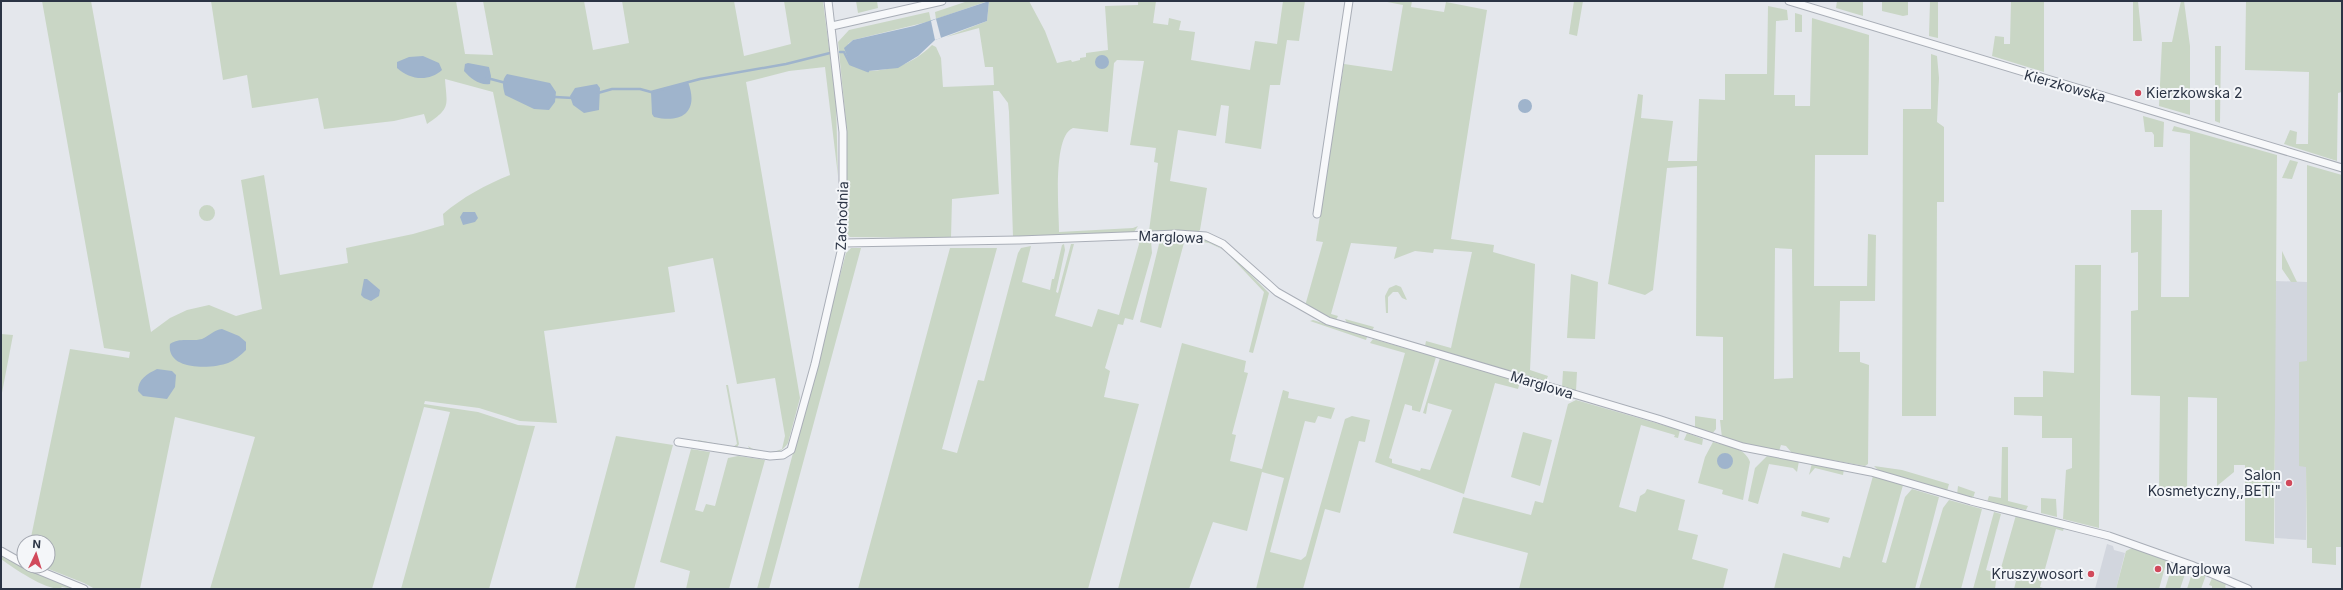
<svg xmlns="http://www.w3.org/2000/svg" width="2343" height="590" viewBox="0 0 2343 590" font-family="Inter,sans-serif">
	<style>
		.built { fill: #d2d6de }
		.green { fill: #c9d6c5; fill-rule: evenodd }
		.water { fill: #9fb4cc }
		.pier { fill: #e4e7ec }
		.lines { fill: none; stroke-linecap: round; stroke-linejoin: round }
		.stream { stroke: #9fb4cc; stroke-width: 2.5 }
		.minor-casing { stroke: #a9aeb7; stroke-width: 9 }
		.minor { stroke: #f7f8fa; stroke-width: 7 }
		.poi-dot { fill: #d1495b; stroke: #f4f6f9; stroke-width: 1.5 }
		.labels { text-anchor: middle; stroke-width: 4; stroke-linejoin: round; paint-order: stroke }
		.street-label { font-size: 14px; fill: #2b3445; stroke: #f4f6f9 }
		.poi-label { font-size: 14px; fill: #2b3445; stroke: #f4f6f9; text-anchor: start }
	</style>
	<rect width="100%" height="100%" fill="#e4e7ec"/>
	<path class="built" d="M2275,281L2307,282V362H2299V466H2306V540L2275,538Z
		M2107,544L2113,546L2114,550L2125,553L2116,589H2095Z"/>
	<path class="green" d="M42,1H91L151,332L170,318L187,310L209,305L236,316L262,309L241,180L264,175L280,275L348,263L346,248L413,234L444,225L443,214C463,197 485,185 510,175L493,92L445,79C447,106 451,108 427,124L424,114L394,121L324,129L318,98L252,108L247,75L223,80L211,1H456L465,54L493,55L483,1H584L593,50L629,43L622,1H734L744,56L791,44L784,1H823L836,103L838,176L825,67L789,71L746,82L800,398L788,443C778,458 765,453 750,450L748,446C757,453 772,454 782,449L785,436L775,378L737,384L713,258L668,267L675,312L544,331L557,423L520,421L479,408L425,401L424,404L478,412L518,425L535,426L489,589H401L450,412L424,407L372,589H210L255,437L175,417L140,589H95L84,583L41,566H48V542H30L70,349L129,358L130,352L104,348Z
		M856,1H877L878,8L858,13Z
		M968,1H988L936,19L935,12Z
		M989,1H1029L1045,31L1057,63L1071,60L1072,62L1080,60V58L1086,57V53L1108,50L1105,6L1138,5V1H1156L1153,23L1168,25L1169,18L1181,21L1179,30L1195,32L1191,60L1250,70L1255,41L1277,44L1283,1H1305L1299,41L1287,40L1280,85H1270L1261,149L1225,143L1229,106L1221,105L1216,136L1178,130L1170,181L1207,188L1200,230L1198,232L1149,231L1158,163L1154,162L1156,148L1130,145L1144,61L1117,60L1114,63L1108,132L1073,128C1052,136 1059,211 1059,232L1133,228L1138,226L1134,232L1013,237L1009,112L1008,103L999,91H993L999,194L952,199L951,238L850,237L847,234V132L838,42L849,30L929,12L931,21L853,40L848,44L868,71C893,70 913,64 932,45L936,47L941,58L943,87L994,85L993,67H985L979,28L946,37L987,21Z
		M1382,1H1412L1411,7L1444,12L1446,2L1487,10L1451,239L1494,245L1493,252L1535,264L1530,370L1548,376L1545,383L1425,346L1426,341L1451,348L1472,252L1434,249L1433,253L1415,251L1394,259L1397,247L1351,243L1331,314L1338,316L1336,320L1305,306L1323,242L1316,241L1344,64L1392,71L1403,5Z
		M1574,1H1583L1577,36L1569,34Z
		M1837,1H1863V16L1836,8Z
		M1882,1H1908V15L1903,16L1882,11Z
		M1930,1H1938V38L1929,36Z
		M2011,1H2044V72L1992,56L1995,36L2004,37V44H2010Z
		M2133,1H2138L2142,41H2133Z
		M2181,1H2184L2190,46V115L2159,106L2162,42H2172Z
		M2246,1H2342V92L2338,93L2337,161L2284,144L2290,130L2297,132L2296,144H2308L2309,72L2245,70Z
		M1768,6L1787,10L1788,20L1776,21L1774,95H1795V106H1810L1812,18L1869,35L1868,155H1815L1814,286H1867L1868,234L1876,235L1875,301H1840L1839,352H1860V362L1869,365L1868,464L1865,466L1792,453L1786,446L1781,445L1779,451L1722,438L1720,420H1723V337L1696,336L1697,166L1667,168L1653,290L1645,295L1608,284L1638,94L1643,95L1641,118L1673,121L1668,161H1697L1699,99L1725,100V74H1767ZM1775,248L1792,249L1793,378L1774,379Z
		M1795,13L1802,15V32H1795Z
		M2215,46H2221L2220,123L2215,121Z
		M1931,54L1937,56L1939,78L1937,122L1944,127V202H1937L1936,416H1902L1903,109H1931Z
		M2143,116L2164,122L2163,147H2154V135L2152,132H2145Z
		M2174,126L2277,155L2274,544L2245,541V465H2234V472L2217,486V398L2188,397L2187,492L2159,491L2160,396L2131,395V311L2138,310V252L2131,253V210H2162L2161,297H2189L2190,134L2172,131Z
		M2290,160L2298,162L2292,179L2282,178Z
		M2307,165L2342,175V547H2336V565L2312,563V548H2307L2306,467L2299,466V362L2307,361Z
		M199 213a8 8 0 1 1 16 0a8 8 0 1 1-16 0Z
		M1137,238L1147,239L1151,241L1152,253L1133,320L1125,318L1123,325L1118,324L1105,368L1110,371L1104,397L1139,404L1088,589H858L950,248H997L942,449L957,453L978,380L984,381L1018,253L1021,248L1031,246L1022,282L1050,290L1052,279H1054L1062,245L1064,244L1065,250L1056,292L1058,293L1071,244H1074L1055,316L1092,327L1098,309L1119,315L1139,244Z
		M1179,238L1206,240L1226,251L1209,243L1185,239L1161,328L1140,322L1160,240Z
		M851,248H861L769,589H757L846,253Z
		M2282,251L2297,282H2291L2282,269Z
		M1232,256L1269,293L1253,353L1249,352L1264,292L1231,257Z
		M2075,265H2101L2099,528L2063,519L2066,470L2072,468V438H2042V416L2014,415V397H2043V371L2074,373Z
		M1571,274L1598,282L1595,339L1567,338Z
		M1396,285L1401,287L1407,300L1402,298L1398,292H1393L1388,297V313H1386L1385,296L1389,288Z
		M1345,319L1374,327L1372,331L1347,323Z
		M1313,320L1367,337L1366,340L1310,321Z
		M1,334L13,335L1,398Z
		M1373,339L1436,357L1420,412L1412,410V406L1405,404L1389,458L1392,459V463L1420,471L1421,468L1430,470L1452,410L1428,403L1426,414L1423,413L1440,358L1520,382L1518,389L1495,383L1464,494L1375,462L1405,353L1370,343Z
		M1182,343L1246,361L1244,372L1248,373L1232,434L1236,435L1230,461L1262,469L1283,390L1289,392L1288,398L1335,408L1331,419L1318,416L1315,423L1305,421L1270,552L1301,560L1306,556L1345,419L1352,416L1370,420L1365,442L1359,441L1340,513L1325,509L1303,589H1256L1284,478L1262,472L1247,531L1213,522L1189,589H1118Z
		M1563,371L1577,372L1576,391L1562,387Z
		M726,385H728L739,444L736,449L698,443V440L733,447L737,444Z
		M1576,400L1680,430L1678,438L1674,437L1675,435L1641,425L1619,507L1636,512L1640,496L1645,493L1647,489L1685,500L1678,530L1698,535L1692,559L1728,569L1723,589H1519L1528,553L1453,533L1463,497L1531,515L1535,501L1543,503L1568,404Z
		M1695,416L1716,419V429L1712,434L1695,428Z
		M1523,432L1552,440L1540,486L1511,477Z
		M1687,433L1703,439L1702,445L1684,440Z
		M616,436L673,445L634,589H575Z
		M1713,442C1726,446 1745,447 1750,462L1743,500L1722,494L1723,490L1698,483L1705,457Z
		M2002,447H2008V501L2028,506L2026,510L1987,502L1989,496L2001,498Z
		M691,449L710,452L695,510L703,512L706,504L715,506L728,458L738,456L765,460L729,589H686L690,571L660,562Z
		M1767,456L1799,461L1797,472L1793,468L1769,464L1758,504L1748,501L1755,468Z
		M1812,463L1844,469L1843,475L1815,468L1809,475Z
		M1874,466L1902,470L1949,484L1947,491L1878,470Z
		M1873,476L1903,485L1882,562L1886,563L1905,497L1912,489L1939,497L1915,589H1774L1783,553L1840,568L1843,556L1850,558Z
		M1958,486L1975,492L1973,498L1957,495Z
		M2041,498L2056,499L2057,517L2041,513Z
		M1949,500L1982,509L1961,589H1919L1943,508Z
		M1802,511L1830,518L1828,523L1801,516Z
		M1994,512L2001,514L1986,570L1997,573L1995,589H1973Z
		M2016,515L2064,528L2063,531L2056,529L2040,587L2046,589H2014L2016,581L1999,575Z
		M2132,548L2167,560L2159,589H2116L2126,551Z
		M1,556L73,589L62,587L60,589C44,589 15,569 1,559Z
		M2173,563L2187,568L2180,589H2165Z
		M2193,570L2206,575L2201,589H2187Z
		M2212,578L2226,584L2225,587L2227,589H2212V586L2209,585Z"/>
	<path class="water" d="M989,1L987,21L935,40L918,56L898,68L868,71L850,64L844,48L853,40L914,26Z
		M1095 62a7 7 0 1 1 14 0a7 7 0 1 1-14 0Z
		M423,56L439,63L442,70C429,82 410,80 397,68V62L409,57Z
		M468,63L489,67L491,76L490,84C480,86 470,78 464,71L465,64Z
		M507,74L550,83L556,92L555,102L549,110L534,109L505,95C503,87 501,81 507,74Z
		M688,82C699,111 683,124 654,117L652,114L651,92Z
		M597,84L600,88L599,110L584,113L573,105L570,96L575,88Z
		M1518 106a7 7 0 1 1 14 0a7 7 0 1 1-14 0Z
		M463,212H475L478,218L475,222L463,225L460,217Z
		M364,279H367L380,290L379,296L371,301L364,298L361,295Z
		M222,329L239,336L246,342V350C241,355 235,360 228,363C212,369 166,371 170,344C180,337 190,342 202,339C209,336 214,330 222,329Z
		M157,369L172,371L176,375L175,387L167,399L143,396L138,391C138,379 147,374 157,369Z
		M1717 461a8 8 0 1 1 16 0a8 8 0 1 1-16 0Z"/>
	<path class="pier" d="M936,19L941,38L935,40L931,21Z"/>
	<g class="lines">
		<path class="stream" d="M840,52H844L850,64L868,71
			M487,78L506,83
			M598,93L612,89H640L651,92L700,79L786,64L830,53
			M555,97L573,98"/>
		<g class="minor-casing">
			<path id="minor" d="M1789,1L2342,168
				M832,26L942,1
				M1317,214L1349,1
				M843,243L1019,240L1178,234L1206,236L1223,244L1277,292L1328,321L1658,419L1743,447L1871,472L1971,501L2109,536L2191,565L2248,589
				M678,442L770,456L783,455L791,450L815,364L843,243V132L828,1
				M1,551L24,564
				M28,566L84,589"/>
		</g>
		<use href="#minor" class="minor"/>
	</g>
	<g class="poi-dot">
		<circle cx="2138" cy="93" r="4"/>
		<circle cx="2289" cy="483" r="4"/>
		<circle cx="2158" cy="569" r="4"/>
		<circle cx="2091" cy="574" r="4"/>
	</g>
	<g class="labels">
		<g class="street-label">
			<text transform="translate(2065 86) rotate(16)" y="5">Kierzkowska</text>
			<text transform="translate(842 216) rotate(-88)" y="5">Zachodnia</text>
			<text transform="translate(1171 237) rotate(2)" y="5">Marglowa</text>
			<text transform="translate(1542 385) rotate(17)" y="5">Marglowa</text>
		</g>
		<g class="poi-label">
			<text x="2146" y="98">Kierzkowska 2</text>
			<text x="2281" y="480" text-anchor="end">Salon<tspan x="2281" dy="16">Kosmetyczny,,BETI"</tspan></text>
			<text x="2166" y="574">Marglowa</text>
			<text x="2083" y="579" text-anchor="end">Kruszywosort</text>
		</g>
	</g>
	<rect width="2343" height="590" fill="none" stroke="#2b3445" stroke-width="4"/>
	<g transform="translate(36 554) rotate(4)"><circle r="19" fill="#f4f6f9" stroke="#a4a8b1"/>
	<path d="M0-3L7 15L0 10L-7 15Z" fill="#d1495b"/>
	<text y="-6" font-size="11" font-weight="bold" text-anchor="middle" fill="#2b3445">N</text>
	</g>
</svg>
